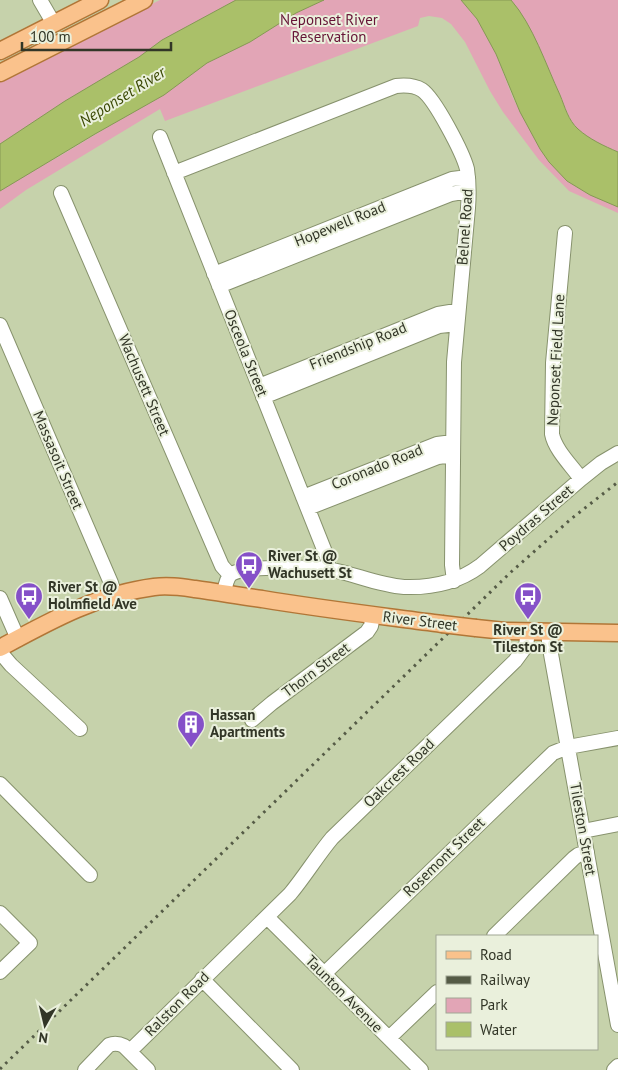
<svg xmlns="http://www.w3.org/2000/svg" width="618" height="1070" viewBox="0 0 618 1070" font-family="'PT Sans',sans-serif">
	<style>
		.green { fill: #e2a5b6 }
		.water { fill: #aac069; stroke: #869755 }
		.lines { fill: none; stroke-linecap: round; stroke-linejoin: round }
		.minor-casing { stroke: #87926d; stroke-width: 16 }
		.major-casing { stroke: #b17637; stroke-width: 19 }
		.minor { stroke: #fff; stroke-width: 14 }
		.major { stroke: #fac28c; stroke-width: 16 }
		.rail { stroke: #555b46; stroke-width: 3; stroke-dasharray: 2.5 5; stroke-linecap: butt }
		.major-bridge-casing { stroke: #b17637; stroke-width: 19; stroke-linecap: butt }
		.major-bridge { stroke: #fac28c; stroke-width: 16 }
		.labels { text-anchor: middle; stroke-width: 4; stroke-linejoin: round; paint-order: stroke }
		.park-label { font-size: 15px; fill: #661436; stroke: #eaf0dc }
		.street-label { font-size: 15px; fill: #323627; stroke: #eaf0dc }
		.poi-label { font-size: 15px; font-weight: bold; fill: #323627; stroke: #eaf0dc; text-anchor: start }
		.water-label { font-size: 16px; font-style: italic; fill: #3a4803; stroke: #eaf0dc }
	</style>
	<rect width="100%" height="100%" fill="#c6d2ab"/>
	<path class="green" d="M160,0H236L162,40L139,57L65,101L0,144V80Z
		M324,0H461L477,19L496,54L513,98L540,149L549,162L567,181L590,195L618,207V213L569,191L539,160L503,112L490,91L465,42L451,24L442,18L429,16L420,18L418,26L165,121L160,109L26,190L0,209V191L7,186L63,154L116,122L164,95L207,63L250,42L296,13Z
		M511,0H618V152C605,146 584,137 575,126C568,117 565,106 560,96C545,63 534,28 511,0Z"/>
	<path class="water" d="M236,0H324L296,13L250,42L207,63L164,95L95,134L0,191V144L65,101L139,57L162,40Z
		M461,0H511C533,25 546,65 560,95C565,107 568,120 578,129C589,139 604,146 618,152V207L590,195L567,181L549,162L540,149L520,112L496,54L477,19Z"/>
	<g class="lines">
		<g class="minor-casing">
			<path id="minor" d="M40,0L54,24
				M160,137L327,557L328,561L327,569
				M174,173L396,86C405,85 414,85 422,90C435,99 463,153 467,169C469,182 469,195 468,208L454,362L452,565L454,581
				M61,193L222,566L230,575
				M565,233L553,363L552,434C555,450 572,466 581,479
				M214,274L452,179L468,177
				M219,286L451,194L468,191
				M0,325L111,583L115,596
				M259,386L438,314L450,312H458
				M263,397L439,326L457,324
				M303,497L437,444L453,442
				M308,508L438,457L453,455
				M224,593C225,588 226,580 230,575C239,565 318,567 333,570C357,575 379,585 404,587C432,588 457,583 480,566L581,479L601,463L618,453
				M0,598L18,639
				M549,632V643L618,1025
				M0,652L11,665L80,729
				M252,720L272,703L367,632L371,626L373,615
				M0,784L90,875
				M583,831L618,824
				M0,913L30,943L0,972
				M267,917L421,1070
				M494,936L574,858L578,855L587,852
				M324,974L553,753L568,747L618,738
				M202,979L292,1070
				M389,1038L437,992
				M130,1051L290,894C305,876 317,856 332,838L515,661L526,646L528,631
				M85,1070L109,1045C114,1043 118,1043 124,1046L148,1070
				M614,1070L618,1066"/>
		</g>
		<g class="major-casing">
			<path id="major" d="M0,51L100,0
				M0,73L144,0
				M476,628L505,631L618,633
				M0,648C48,622 98,594 154,587C168,585 181,587 195,589C217,592 240,596 262,599C322,609 382,616 442,624"/>
		</g>
		<use href="#minor" class="minor"/>
		<use href="#major" class="major"/>
		<path class="rail" d="M0,1069L511,572L571,519L618,482"/>
		<g class="major-bridge-casing">
			<path id="major-bridge" d="M442,624L476,628"/>
		</g>
		<use href="#major-bridge" class="major-bridge"/>
	</g>
	<defs>
		<g id="bus-pin" transform="scale(1.4375)"><path d="M0 17L-7.5 6A9.5 9.5 0 1 1 7.5 6Z" fill="#8550c8" stroke="#eaf0dc"/><path d="M-5-6H5V4H4V6H2V4H-2V6H-4V4H-5ZM-3.5-4V0h7V-4ZM-3.5 1.2v1.5H-2V1.2ZM2 1.2v1.5H3.5V1.2Z" fill="#fff"/></g>
		<g id="building-pin" transform="scale(1.4375)"><path d="M0 17L-7.5 6A9.5 9.5 0 1 1 7.5 6Z" fill="#8550c8" stroke="#eaf0dc"/><path d="M-4-6H4V6H1V3H-1V6H-4ZM-2.5-4.3h1.7v1.8h-1.7ZM.8-4.3h1.7v1.8H.8ZM-2.5-1h1.7V.8h-1.7ZM.8-1h1.7V.8H.8Z" fill="#fff"/></g>
	</defs>
	<g fill-rule="evenodd">
		<use href="#bus-pin" x="249" y="565"/>
		<use href="#bus-pin" x="29" y="596"/>
		<use href="#bus-pin" x="528" y="596"/>
		<use href="#building-pin" x="191" y="724"/>
	</g>
	<g class="labels">
		<g class="park-label">
			<text x="329" y="25">Neponset River<tspan x="329" dy="17">Reservation</tspan></text>
		</g>
		<g class="street-label">
			<text transform="translate(340 224) rotate(-22)" y="5">Hopewell Road</text>
			<text transform="translate(465 227) rotate(-86)" y="5">Belnel Road</text>
			<text transform="translate(358 346) rotate(-22)" y="5">Friendship Road</text>
			<text transform="translate(246 353) rotate(68)" y="5">Osceola Street</text>
			<text transform="translate(556 360) rotate(-87)" y="5">Neponset Field Lane</text>
			<text transform="translate(144 385) rotate(67)" y="5">Wachusett Street</text>
			<text transform="translate(58 460) rotate(67)" y="5">Massasoit Street</text>
			<text transform="translate(377 467) rotate(-22)" y="5">Coronado Road</text>
			<text transform="translate(536 518) rotate(-41)" y="5">Poydras Street</text>
			<text transform="translate(420 621) rotate(7)" y="5">River Street</text>
			<text transform="translate(316 670) rotate(-37)" y="5">Thorn Street</text>
			<text transform="translate(399 773) rotate(-44)" y="5">Oakcrest Road</text>
			<text transform="translate(583 829) rotate(80)" y="5">Tileston Street</text>
			<text transform="translate(444 857) rotate(-44)" y="5">Rosemont Street</text>
			<text transform="translate(344 994) rotate(45)" y="5">Taunton Avenue</text>
			<text transform="translate(177 1004) rotate(-45)" y="5">Ralston Road</text>
		</g>
		<g class="poi-label">
			<text x="268" y="561">River St @<tspan x="268" dy="17">Wachusett St</tspan></text>
			<text x="48" y="592">River St @<tspan x="48" dy="17">Holmfield Ave</tspan></text>
			<text x="528" y="635" text-anchor="middle">River St @<tspan x="528" dy="17">Tileston St</tspan></text>
			<text x="210" y="720">Hassan<tspan x="210" dy="17">Apartments</tspan></text>
		</g>
		<g class="water-label">
			<text transform="translate(122 96) rotate(-32)" y="6">Neponset River</text>
		</g>
	</g>
	<rect x="436" y="935" width="162" height="115" fill="#eaf0dc" stroke="#a0a694"/>
	<rect x="446" y="951" width="25" height="8" fill="#fac28c" stroke="#a0a694"/>
	<text x="480" y="960" font-size="15" fill="#323627">Road</text>
	<rect x="446" y="976" width="25" height="8" fill="#555b46" stroke="#a0a694"/>
	<text x="480" y="985" font-size="15" fill="#323627">Railway</text>
	<rect x="446" y="998" width="25" height="15" fill="#e2a5b6" stroke="#a0a694"/>
	<text x="480" y="1010" font-size="15" fill="#323627">Park</text>
	<rect x="446" y="1022" width="25" height="15" fill="#aac069" stroke="#a0a694"/>
	<text x="480" y="1035" font-size="15" fill="#323627">Water</text>
	<g transform="translate(45 1025) rotate(188)" stroke="#eaf0dc" stroke-width="4" paint-order="stroke">
	<path d="M0-4L9 19L0 12L-9 19Z" fill="#323627"/>
	<text y="-8" font-size="14" font-weight="bold" text-anchor="middle" fill="#323627">N</text>
	</g>
	<path d="M22 42v8h149v-8" fill="none" stroke="#323627" stroke-width="2.5"/>
	<text x="30" y="42" font-size="15" fill="#323627" stroke="#eaf0dc" stroke-width="4" paint-order="stroke">100 m</text>
</svg>
